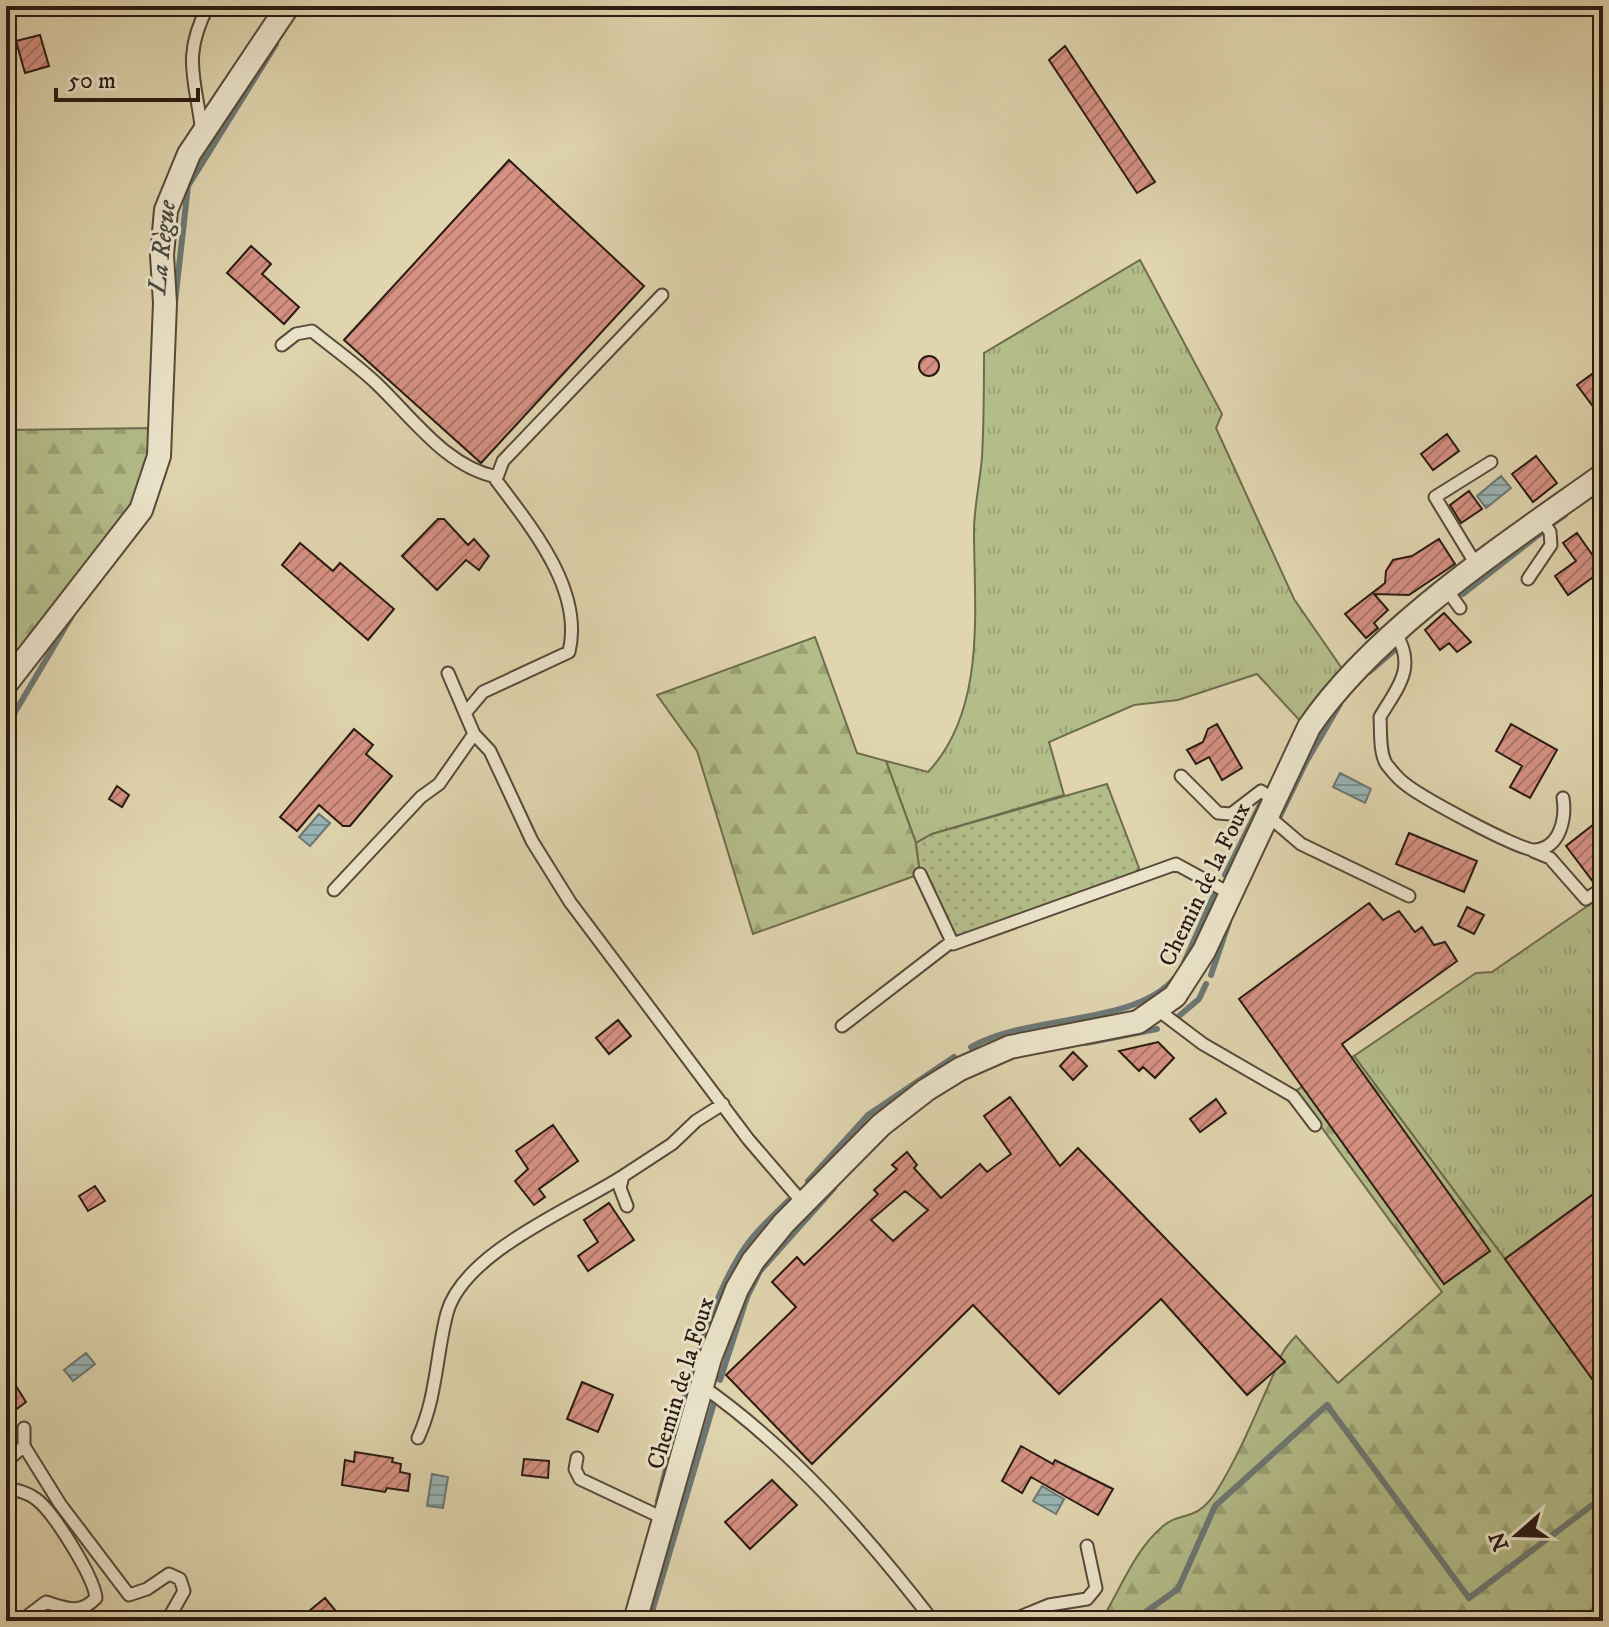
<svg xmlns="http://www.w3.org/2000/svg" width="1609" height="1627" viewBox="0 0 1609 1627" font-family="'IM FELL DW Pica',serif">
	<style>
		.grass { fill: url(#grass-tufts); stroke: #6e6c4e; stroke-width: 2 }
		.forest { fill: url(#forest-firs); stroke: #6e6c4e; stroke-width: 2 }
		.garden { fill: url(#garden-dots); stroke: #6e6c4e; stroke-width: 2 }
		.water { fill: url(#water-rules); stroke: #6c7874; stroke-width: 2 }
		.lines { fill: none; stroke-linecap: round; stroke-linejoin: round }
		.stream { stroke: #6c7874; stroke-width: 6 }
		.building { fill: url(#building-hatch); stroke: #291a12; stroke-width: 2; fill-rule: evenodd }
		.lane-casing { stroke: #574939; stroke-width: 15 }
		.street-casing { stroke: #574939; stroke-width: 26 }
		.lane { stroke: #ebe4cb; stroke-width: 11 }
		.street { stroke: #ebe4cb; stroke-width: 22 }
		.labels { text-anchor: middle; stroke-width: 6; stroke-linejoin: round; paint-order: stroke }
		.street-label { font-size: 24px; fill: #291a12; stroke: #ebe4cb }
		.water-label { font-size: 26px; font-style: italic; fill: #4a4943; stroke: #ebe4cb }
	</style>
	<defs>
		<pattern id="grass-tufts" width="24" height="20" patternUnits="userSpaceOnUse" patternTransform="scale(2)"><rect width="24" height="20" fill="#b3bd8a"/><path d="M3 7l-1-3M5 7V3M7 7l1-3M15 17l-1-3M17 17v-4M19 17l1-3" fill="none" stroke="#9aa276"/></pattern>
		<pattern id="forest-firs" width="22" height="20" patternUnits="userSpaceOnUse" patternTransform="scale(2)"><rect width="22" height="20" fill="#b3bd8a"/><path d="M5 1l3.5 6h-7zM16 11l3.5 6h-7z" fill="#9aa276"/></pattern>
		<pattern id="garden-dots" width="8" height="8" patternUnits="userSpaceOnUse" patternTransform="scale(2)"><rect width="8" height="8" fill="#b3bd8a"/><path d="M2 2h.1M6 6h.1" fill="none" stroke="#9aa276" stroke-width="1.8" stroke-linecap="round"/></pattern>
		<pattern id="water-rules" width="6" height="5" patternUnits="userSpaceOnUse" patternTransform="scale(2)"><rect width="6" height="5" fill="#98b6b6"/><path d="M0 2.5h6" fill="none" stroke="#7c9393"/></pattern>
		<pattern id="building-hatch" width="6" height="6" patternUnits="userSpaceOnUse" patternTransform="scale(2)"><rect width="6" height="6" fill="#d69183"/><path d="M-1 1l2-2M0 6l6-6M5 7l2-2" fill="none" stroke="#ae766a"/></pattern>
	</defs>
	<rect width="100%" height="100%" fill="#e0d5af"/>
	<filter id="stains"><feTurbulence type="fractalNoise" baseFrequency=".0025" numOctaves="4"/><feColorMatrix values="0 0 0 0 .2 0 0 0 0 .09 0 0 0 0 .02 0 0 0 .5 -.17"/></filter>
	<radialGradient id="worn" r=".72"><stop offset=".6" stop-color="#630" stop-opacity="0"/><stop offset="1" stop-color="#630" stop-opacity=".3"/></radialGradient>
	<path class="grass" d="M1140,260L1222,414L1216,428L1294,599L1343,670L1302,723L1257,674L1178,700L1134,705L1049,742L1064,795L932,834L916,843L886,761L928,772C987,709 974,609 974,531C974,507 980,482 982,457C984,422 984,388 984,353Z
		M1602,896L1603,1187L1505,1259L1354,1056L1476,973L1492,972Z"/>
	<path class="forest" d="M153,428L145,482L137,499L6,674V430Z
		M815,637L857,753L886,761L916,843L920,874L753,934L697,751L657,695Z
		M1354,1056L1505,1259L1603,1187V1621H1044L1074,1611L1105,1614C1122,1585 1136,1549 1162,1527C1181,1510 1195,1524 1216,1492C1237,1459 1254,1418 1270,1382C1281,1359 1277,1356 1296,1336L1338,1383L1442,1292L1295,1091Z"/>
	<path class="garden" d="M1107,784L1139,868L1124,885L953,944L920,874L916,843L932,834Z"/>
	<path class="water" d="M1501,476L1511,488L1486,508L1477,496Z
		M1340,773L1371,789L1365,803L1333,787Z
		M319,814L330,823L310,846L299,837Z
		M86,1353L95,1364L73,1381L64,1370Z
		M432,1474L448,1477L443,1508L427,1506Z
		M1042,1486L1064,1499L1056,1514L1033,1501Z"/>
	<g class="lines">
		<path class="stream" d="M175,302L188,186L276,44
			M1552,524L1565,515
			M1463,594L1541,533
			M1369,672L1397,648
			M6,737L15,712L73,614
			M1278,820L1306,762L1340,704
			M1225,875L1263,799
			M1184,963L1215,893
			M1211,975L1229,922
			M1179,1016L1199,999L1206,984
			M1086,1043L1157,1029
			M971,1047C1029,1014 1133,1026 1174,979
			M808,1181L868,1115L954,1057
			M720,1380L747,1297L760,1271L834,1188
			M658,1501C677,1427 703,1307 746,1246C757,1230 774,1215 788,1201
			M651,1615L714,1403
			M1133,1621L1178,1589L1215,1506L1327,1405L1469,1598L1603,1497"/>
	</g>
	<path class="building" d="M40,35L49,66L25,73L16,41Z
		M1065,46L1155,182L1137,193L1049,60Z
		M509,160L644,286L481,463L344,340Z
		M251,246L271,264L262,274L299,307L284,324L227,273Z
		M919 366a10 10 0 1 1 20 0a10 10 0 1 1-20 0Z
		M1603,366V420L1577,385Z
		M1447,434L1459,451L1433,470L1421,454Z
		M1536,456L1557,483L1533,502L1512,474Z
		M1469,491L1482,509L1461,523L1450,505Z
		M438,519H444L468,545L474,539L489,556L479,570L466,560L437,590L402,556Z
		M1577,533L1603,570L1568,595L1555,576L1576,561L1563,543Z
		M1439,539L1455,564L1409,595L1374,594L1388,610L1374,623L1378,628L1366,638L1345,614L1385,583L1386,571L1393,560L1412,556Z
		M300,543L333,571L340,563L394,609L368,640L282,565Z
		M1444,613L1471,642L1457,652L1449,643L1440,650L1425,630Z
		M1217,724L1242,768L1222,780L1209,757L1196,764L1187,750L1203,742L1208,729Z
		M1511,724L1557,750L1530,798L1510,787L1522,766L1496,751Z
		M354,729L373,745L366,754L392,776L350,826H343L319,805L297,831L280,817Z
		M117,786L129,795L122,807L109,799Z
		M1603,817V880L1594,883L1566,846Z
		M1409,833L1477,861L1464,892L1396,864Z
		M1369,903L1383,920L1399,911L1415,932L1422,927L1434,945L1445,942L1457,961L1342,1044L1490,1251L1444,1284L1239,999Z
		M1467,907L1484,915L1474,934L1458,926Z
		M618,1020L631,1036L609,1054L596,1038Z
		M1158,1042L1174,1058L1155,1078L1143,1067L1139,1071L1119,1051Z
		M1073,1052L1087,1066L1073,1080L1060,1066Z
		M1010,1097L1060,1166L1078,1148L1285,1362L1247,1395L1161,1299L1059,1394L973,1305L812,1464L726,1375L796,1307L772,1282L797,1257L804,1265L878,1194L874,1190L897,1169L892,1165L907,1152L917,1165L914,1168L941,1198L980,1164L987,1172L1011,1154L984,1116ZM905,1191L928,1210L893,1241L871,1220Z
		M1216,1099L1226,1113L1200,1132L1190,1119Z
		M553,1125L578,1161L539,1189L545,1197L534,1205L515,1181L528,1169L516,1151Z
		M95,1186L105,1201L88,1211L79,1196Z
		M1603,1187V1394L1505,1259Z
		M609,1203L634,1240L588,1271L578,1256L598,1242L584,1220Z
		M6,1370L26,1402L6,1417Z
		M582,1382L613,1395L598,1432L567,1419Z
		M1021,1446L1053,1464L1055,1460L1113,1489L1098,1515L1031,1477L1022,1493L1002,1481Z
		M355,1452L393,1458L392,1462L401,1464L400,1472L410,1474L408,1491L387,1488L385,1492L342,1485L345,1460L354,1462Z
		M524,1459L549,1461L548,1478L522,1475Z
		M772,1480L797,1505L750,1549L725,1522Z
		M325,1598L344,1621H297Z"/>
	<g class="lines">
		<g class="lane-casing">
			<path id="lane" d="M202,133C196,79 181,58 208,6
				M282,345L296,334L312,331C333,348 356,364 376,383C412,417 446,467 497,477
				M1477,566L1435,497L1491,462
				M1528,579L1551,545L1550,532L1541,519
				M1447,590L1460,608
				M1396,634C1417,668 1397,688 1380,717C1381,731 1379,754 1387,765C1392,771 1398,779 1404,783C1419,796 1520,851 1535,850C1561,848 1566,817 1563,798
				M448,673L474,734L490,751L532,841L570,902L748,1139L803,1203
				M467,711L483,692L569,652C584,590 531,527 496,480L503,461L662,295
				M1181,776L1218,813L1231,814L1261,791L1274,800
				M1267,815L1301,844L1409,896
				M1533,851L1550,858L1586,899L1603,888
				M920,874L953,944L1176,864L1229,893
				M334,890L421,797L439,784L474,734
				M1158,1010L1203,1044L1293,1096L1315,1125
				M842,1026L951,942
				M627,1206L620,1188L623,1176L672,1144L696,1121L723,1104
				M702,1386C791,1448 867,1536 933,1621
				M418,1438C437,1397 436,1355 447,1313C464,1252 572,1209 623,1176
				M24,1446L60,1504L129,1595L147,1589L169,1574L180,1579L184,1591L167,1621
				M577,1458L575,1469L580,1479L665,1519
				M6,1462L24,1446V1428
				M6,1488C16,1490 27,1492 36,1499C53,1511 94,1577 96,1598C80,1615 66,1608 46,1602L21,1621
				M1010,1621L1049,1605L1087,1599L1096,1588L1087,1546"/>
		</g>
		<g class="street-casing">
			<path id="street" d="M6,684L141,510L159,456L165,303L162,255L166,210L189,154L288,6
				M635,1621L710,1358L737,1289L753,1261L784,1223L881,1125L926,1090L960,1069L1010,1047L1138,1022L1175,996L1204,951L1309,727C1376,629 1506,544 1603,475
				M1597,1621L1603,1620"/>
		</g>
		<use href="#lane" class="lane"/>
		<use href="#street" class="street"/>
	</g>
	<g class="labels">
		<g class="street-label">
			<text transform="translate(1204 884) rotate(-64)" y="8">Chemin de la Foux</text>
			<text transform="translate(680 1383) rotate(-73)" y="8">Chemin de la Foux</text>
		</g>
		<g class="water-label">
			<text transform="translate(161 247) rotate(-84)" y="9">La Règue</text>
		</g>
	</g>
	<rect width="1609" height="1627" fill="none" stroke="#e0d5af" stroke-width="32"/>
	<rect x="8" y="8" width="1593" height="1611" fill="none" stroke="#291a12" stroke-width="4"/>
	<rect x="16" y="16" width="1577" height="1595" fill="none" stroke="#291a12" stroke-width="2"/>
	<g transform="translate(1517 1535) rotate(250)" stroke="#ebe4cb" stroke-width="6" paint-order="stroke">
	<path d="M0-6L14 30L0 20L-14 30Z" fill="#291a12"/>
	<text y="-12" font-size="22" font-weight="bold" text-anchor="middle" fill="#291a12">N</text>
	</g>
	<path d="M56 88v12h142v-12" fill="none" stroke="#291a12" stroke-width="4"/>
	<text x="68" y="88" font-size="24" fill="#291a12" stroke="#ebe4cb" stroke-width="6" paint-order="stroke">50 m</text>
	<rect width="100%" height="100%" filter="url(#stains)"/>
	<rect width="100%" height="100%" fill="url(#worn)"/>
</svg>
